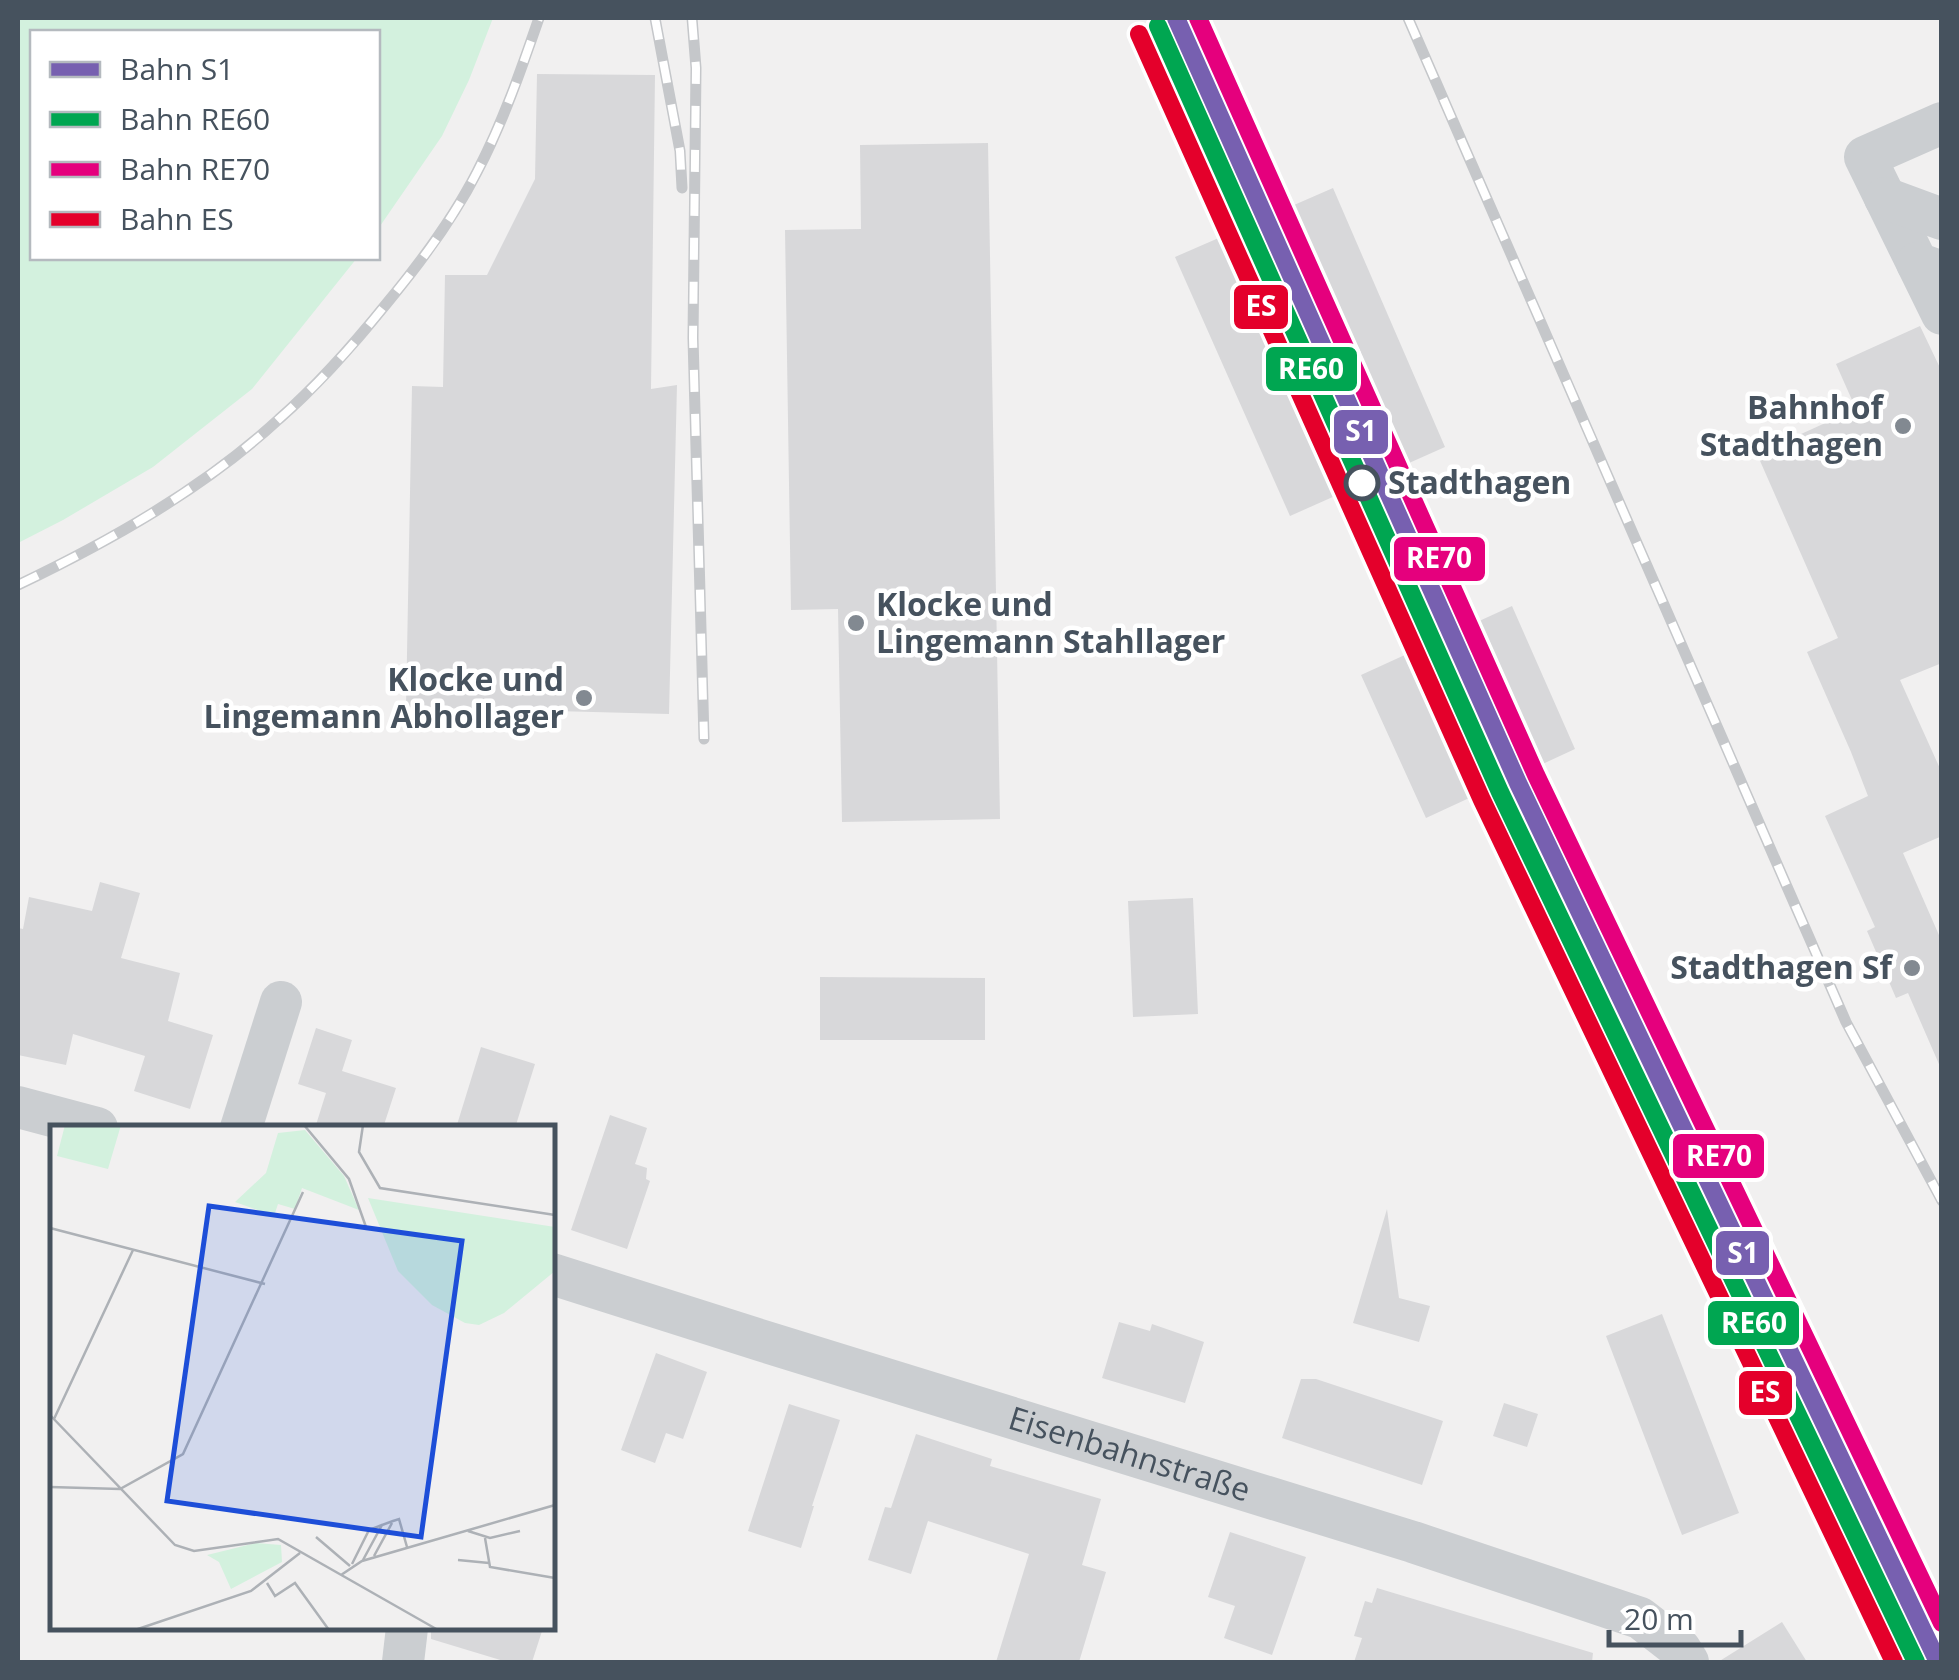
<svg xmlns="http://www.w3.org/2000/svg" width="1959" height="1680" viewBox="0 0 1959 1680" font-family="'Open Sans',sans-serif">
	<style>
		.green { fill: #d3f1de }
		.building { fill: #d8d8da }
		.lines { fill: none; stroke-linecap: round; stroke-linejoin: round }
		.minor { stroke: #cbced1; stroke-width: 42 }
		.rail-casing { stroke: #c5c7ca; stroke-width: 11 }
		.rail { stroke: #fff; stroke-width: 8; stroke-dasharray: 22; stroke-linecap: butt }
		.rail-1-casing { stroke: #fff; stroke-width: 25 }
		.rail-2-casing { stroke: #fff; stroke-width: 25 }
		.rail-3-casing { stroke: #fff; stroke-width: 25 }
		.rail-4-casing { stroke: #fff; stroke-width: 25 }
		.rail-1 { stroke: #7760b0; stroke-width: 18 }
		.rail-2 { stroke: #00a651; stroke-width: 18 }
		.rail-3 { stroke: #e5007d; stroke-width: 18 }
		.rail-4 { stroke: #e4002b; stroke-width: 18 }
		.poi-dot { fill: #828991; stroke: #fff; stroke-width: 4 }
		.stop-dot { fill: #fff; stroke: #46525e; stroke-width: 5 }
		.labels { text-anchor: middle; stroke-width: 9; stroke-linejoin: round; paint-order: stroke }
		.poi-label { font-size: 32px; font-weight: bold; fill: #46525e; stroke: #fff; text-anchor: end }
		.stop-label { font-size: 32px; font-weight: bold; fill: #46525e; stroke: #fff; text-anchor: start }
		.street-label { font-size: 32px; fill: #46525e; stroke: #fff }
		.inset-road { fill: none; stroke: #adb1b6; stroke-width: 2.5 }
		.view { fill: #1d4ed8; fill-opacity: 0.15; stroke: #1d4ed8; stroke-width: 5 }
		.inset-edge { fill: none; stroke: #46525e; stroke-width: 5 }
		.line-badge { stroke: #fff; stroke-width: 4 }
		.badge-label { font-size: 28px; text-anchor: middle; font-weight: bold; fill: #fff }
	</style>
	<rect width="100%" height="100%" fill="#f1f0f0"/>
	<path class="green" d="M18,18H493L469,80L442,136L378,229V32H32V258H357L252,389L153,467L63,520L18,543Z"/>
	<path class="building" d="M537,74L655,75L651,389L677,385L669,714L406,707L412,386L443,387L445,275H487L535,179Z
		M988,143L1000,819L842,822L838,609L791,610L785,230L861,229L860,145Z
		M1333,188L1445,447L1290,516L1175,257Z
		M1920,326L1942,372V663L1900,680L1942,773V836L1903,853L1942,942V1071L1908,993L1896,998L1867,931L1875,927L1825,816L1868,796L1851,752L1807,652L1838,638L1757,454L1856,409L1836,364Z
		M1512,606L1575,749L1426,818L1361,675Z
		M100,882L140,893L121,958L180,973L168,1021L213,1035L190,1109L134,1091L145,1056L73,1034L66,1065L18,1055V928L23,929L29,897L92,911Z
		M1193,898L1198,1014L1133,1017L1128,901Z
		M820,977L985,978V1040H820Z
		M316,1028L352,1040L342,1071L396,1088L383,1128H315L326,1093L298,1084Z
		M481,1047L535,1064L515,1128H456Z
		M610,1115L647,1128L635,1164L647,1168L646,1179L650,1181L627,1249L571,1230Z
		M1387,1209L1399,1298L1430,1306L1419,1342L1353,1323Z
		M1662,1314L1739,1513L1682,1535L1606,1336Z
		M1119,1322L1150,1331L1152,1324L1204,1342L1185,1403L1102,1378Z
		M656,1353L707,1372L683,1439L666,1433L655,1463L621,1450Z
		M1301,1379H1316L1443,1421L1422,1485L1282,1438Z
		M1504,1403L1538,1414L1527,1447L1493,1436Z
		M789,1404L840,1420L812,1506H814L801,1548L748,1531Z
		M916,1434L992,1459L990,1466L1101,1499L1082,1565L1106,1572L1079,1662H996L1029,1554L928,1521L911,1574L868,1560L885,1507L891,1508Z
		M1230,1532L1306,1557L1272,1655L1224,1638L1235,1606L1208,1597Z
		M1377,1588L1593,1653L1592,1662H1354L1362,1638L1354,1636L1365,1601L1372,1603Z
		M1782,1622L1807,1662H1718Z
		M431,1628H543L532,1662H507L431,1639Z"/>
	<g class="lines">
		<g class="minor">
			<path d="M1942,123L1865,157L1917,263L1942,272"/>
			<path d="M1885,198L1942,219"/>
			<path d="M1917,263L1942,314"/>
			<path d="M18,1107L97,1128"/>
			<path d="M241,1128L281,1002"/>
			<path id="s1" d="M552,1274L763,1341L1413,1542L1640,1618L1680,1649L1688,1662"/>
			<path d="M403,1662L407,1628"/>
		</g>
		<g class="rail-casing">
			<path id="rail" d="M655,18L680,151L682,188
				M692,18L696,68L693,338L704,739
				M1408,18L1846,1022L1942,1201
				M18,585C110,541 203,489 279,419C319,384 354,344 387,303C421,262 453,219 477,172C503,122 521,70 539,18"/>
		</g>
		<use href="#rail" class="rail"/>
		<g class="rail-1-casing">
			<path id="rail-1" d="M1176,18L1518,783L1938,1662"/>
		</g>
		<g class="rail-2-casing">
			<path id="rail-2" d="M1158,26L1500,792L1916,1662"/>
		</g>
		<g class="rail-3-casing">
			<path id="rail-3" d="M1198,18L1536,775L1942,1623"/>
		</g>
		<g class="rail-4-casing">
			<path id="rail-4" d="M1139,34L1482,800L1894,1662"/>
		</g>
		<use href="#rail-1" class="rail-1"/>
		<use href="#rail-2" class="rail-2"/>
		<use href="#rail-3" class="rail-3"/>
		<use href="#rail-4" class="rail-4"/>
	</g>
	<g class="poi-dot">
		<circle cx="1903" cy="426" r="10"/>
		<circle cx="856" cy="623" r="10"/>
		<circle cx="584" cy="698" r="10"/>
		<circle cx="1912" cy="968" r="10"/>
	</g>
	<circle class="stop-dot" cx="1362" cy="483" r="16"/>
	<g class="labels">
		<g class="poi-label">
			<text x="1883" y="419">Bahnhof<tspan x="1883" dy="37">Stadthagen</tspan></text>
			<text x="876" y="616" text-anchor="start">Klocke und<tspan x="876" dy="37">Lingemann Stahllager</tspan></text>
			<text x="564" y="691">Klocke und<tspan x="564" dy="37">Lingemann Abhollager</tspan></text>
			<text x="1892" y="979">Stadthagen Sf</text>
		</g>
		<g class="stop-label">
			<text x="1388" y="494">Stadthagen</text>
		</g>
		<g class="street-label">
			<text dy="11" stroke="none"><textPath href="#s1" startOffset="605">Eisenbahnstraße</textPath></text>
		</g>
	</g>
	<g transform="translate(50 1125)">
		<rect width="505" height="505" fill="#f1f0f0"/>
		<path d="M15,0H71L58,44L7,31ZM255,5L294,51L309,85L252,63L245,84L228,79L224,91L185,77L216,48L228,8ZM318,73L505,102V146L454,188L429,200L415,198L382,180L348,146ZM206,418L231,420L232,437L181,464L169,437L157,430Z" fill="#d3f1de"/>
		<path class="inset-road" d="M254,0L299,54L316,102M313,0L309,27L330,63L505,90M0,103L215,159M0,290L125,420L144,426L228,414L388,505M4,294L83,125M0,362L70,364L133,329L253,67M343,396L349,394L357,422M418,406L440,413L470,406M266,412L300,441M435,413L440,442L505,453M324,431L342,398M313,435L332,400L343,396M408,435L439,438M302,439L319,405L332,400M291,450L312,436L505,380M217,458L225,471L245,458L279,505M85,505L201,466L250,428"/>
		<path class="view" d="M159,81L412,116L371,412L117,376Z"/>
		<rect width="505" height="505" class="inset-edge"/>
	</g>
	<g class="line-badge">
		<rect x="1232" y="283" width="58" height="48" rx="10" fill="#e4002b"/>
		<rect x="1264" y="345" width="95" height="48" rx="10" fill="#00a651"/>
		<rect x="1332" y="408" width="58" height="48" rx="10" fill="#7760b0"/>
		<rect x="1392" y="535" width="95" height="48" rx="10" fill="#e5007d"/>
		<rect x="1671" y="1132" width="95" height="48" rx="10" fill="#e5007d"/>
		<rect x="1714" y="1229" width="57" height="48" rx="10" fill="#7760b0"/>
		<rect x="1706" y="1299" width="95" height="48" rx="10" fill="#00a651"/>
		<rect x="1737" y="1369" width="57" height="48" rx="10" fill="#e4002b"/>
	</g>
	<g class="badge-label">
		<text x="1261" y="316">ES</text>
		<text x="1311" y="379">RE60</text>
		<text x="1361" y="441">S1</text>
		<text x="1439" y="568">RE70</text>
		<text x="1719" y="1166">RE70</text>
		<text x="1743" y="1263">S1</text>
		<text x="1754" y="1333">RE60</text>
		<text x="1765" y="1402">ES</text>
	</g>
	<rect width="1959" height="1680" fill="none" stroke="#46525e" stroke-width="40"/>
	<rect x="30" y="30" width="350" height="230" fill="#ffffff" stroke="#b5babf" stroke-width="2.5"/>
	<rect x="50" y="62" width="50" height="15" fill="#7760b0" stroke="#b5babf" stroke-width="2.5"/>
	<text x="120" y="80" font-size="30" fill="#46525e">Bahn S1</text>
	<rect x="50" y="112" width="50" height="15" fill="#00a651" stroke="#b5babf" stroke-width="2.5"/>
	<text x="120" y="130" font-size="30" fill="#46525e">Bahn RE60</text>
	<rect x="50" y="162" width="50" height="15" fill="#e5007d" stroke="#b5babf" stroke-width="2.5"/>
	<text x="120" y="180" font-size="30" fill="#46525e">Bahn RE70</text>
	<rect x="50" y="212" width="50" height="15" fill="#e4002b" stroke="#b5babf" stroke-width="2.5"/>
	<text x="120" y="230" font-size="30" fill="#46525e">Bahn ES</text>
	<path d="M1609 1630v15h132v-15" fill="none" stroke="#46525e" stroke-width="5"/>
	<text x="1624" y="1630" font-size="30" fill="#46525e" stroke="#ffffff" stroke-width="8" paint-order="stroke">20 m</text>
</svg>
